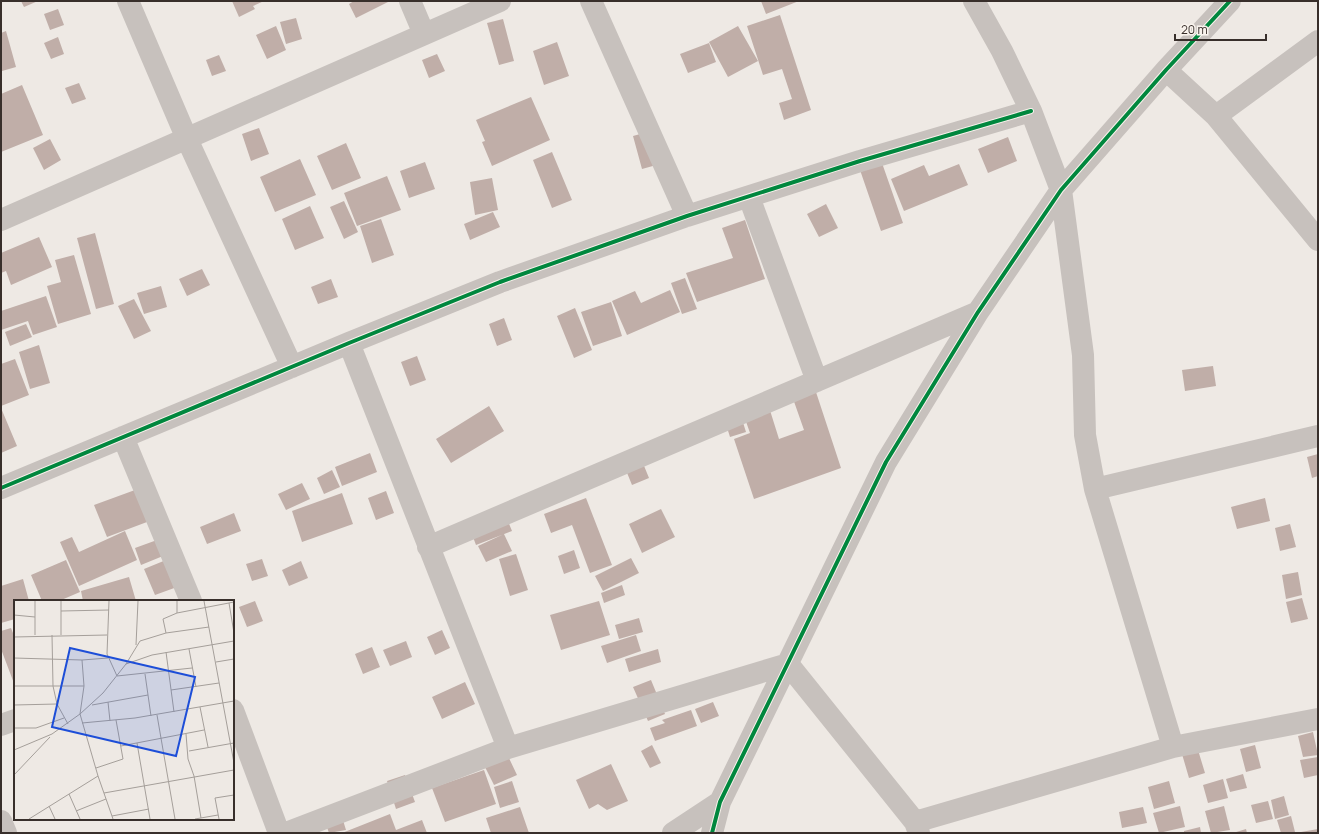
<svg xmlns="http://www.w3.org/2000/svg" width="1319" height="834" viewBox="0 0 1319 834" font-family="Manrope,sans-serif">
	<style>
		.building { fill: #c0aea8 }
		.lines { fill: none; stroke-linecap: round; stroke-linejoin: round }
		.street { stroke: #c7c1bd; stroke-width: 22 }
		.cycleway-casing { stroke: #f9f3ed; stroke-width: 6 }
		.cycleway { stroke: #00873e; stroke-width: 4 }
		.inset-road { fill: none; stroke: #a59f9a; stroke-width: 1 }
		.view { fill: #1d4ed8; fill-opacity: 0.15; stroke: #1d4ed8; stroke-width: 2 }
		.inset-edge { fill: none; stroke: #382f2b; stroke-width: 2 }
	</style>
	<rect width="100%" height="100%" fill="#eee9e4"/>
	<path class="building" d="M21,1H38L24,7Z
		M232,1H264L253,6L255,9L239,17Z
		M354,1H390L356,18L349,4Z
		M761,1H799L766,14Z
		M58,9L64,25L50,30L44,14Z
		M780,15L811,110L784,120L779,103L792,99L782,69L763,75L747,26Z
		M296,18L302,39L286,44L280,22Z
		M503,19L514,61L499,65L487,23Z
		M276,26L286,50L267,59L256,35Z
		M738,26L758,61L728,77L709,42Z
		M6,31L16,67L2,71L1,33Z
		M58,37L64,54L51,59L44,43Z
		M557,42L569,76L544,85L533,51Z
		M709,43L716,62L688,73L680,54Z
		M437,54L445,71L429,78L422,60Z
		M219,55L226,71L212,76L206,60Z
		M79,83L86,99L72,104L65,88Z
		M22,85L43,135L1,152V94Z
		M531,97L550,140L492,166L482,142L485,141L476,120Z
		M259,128L269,154L251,161L242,134Z
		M651,131L660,164L642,169L633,136Z
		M1008,137L1017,161L988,173L978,149Z
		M50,139L61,160L44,170L33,148Z
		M346,143L361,178L332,190L317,156Z
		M552,152L572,200L552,208L533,160Z
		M300,159L316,195L275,212L260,177Z
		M425,162L435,189L409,198L400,171Z
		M882,163L903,223L881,231L860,170Z
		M959,164L968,185L904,211L891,179L924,165L929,176Z
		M387,176L401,210L357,226L344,193Z
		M492,178L498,210L475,215L470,182Z
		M344,201L358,232L344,239L330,207Z
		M826,204L838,228L819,237L807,214Z
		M310,206L324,238L295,250L282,219Z
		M493,212L500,227L470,240L464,224Z
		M381,219L394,255L372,263L360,226Z
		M745,220L765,279L697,302L686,273L733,258L722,228Z
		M95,233L114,304L96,309L77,238Z
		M39,237L52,267L11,285L6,271L1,273V253Z
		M74,255L91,314L58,324L47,286L61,282L55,260Z
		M202,269L210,285L187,296L179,279Z
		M685,278L697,309L682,314L671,283Z
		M331,279L338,297L318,304L311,287Z
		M161,286L167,307L144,314L137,293Z
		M670,290L680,312L627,335L612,301L635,291L641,303Z
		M46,296L57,327L33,335L28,321L1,330V311Z
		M134,299L151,331L134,339L118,306Z
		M611,302L622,336L593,346L581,312Z
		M575,308L592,350L574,358L557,316Z
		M504,318L512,340L497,346L489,324Z
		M26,324L32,337L10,346L5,332Z
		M39,345L50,383L30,389L19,352Z
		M417,356L426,380L410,386L401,362Z
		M15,359L29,395L1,406V364Z
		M1213,366L1216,386L1185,391L1182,370Z
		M814,386L841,468L754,499L734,439L750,433L743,413L768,404L779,439L804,430L791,393Z
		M489,406L504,431L451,463L436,439Z
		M1,408L17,446L1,453Z
		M740,413L746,432L730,437L724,418Z
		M370,453L377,472L342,486L335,467Z
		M1318,454V476L1312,478L1307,457Z
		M640,456L649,478L632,485L623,463Z
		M332,470L340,487L324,494L317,478Z
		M302,483L310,499L286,510L278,494Z
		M135,490L147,522L107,537L94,505Z
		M386,491L394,513L376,520L368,498Z
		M342,493L353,524L302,542L292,511Z
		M586,498L612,565L590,573L572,525L551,533L544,514Z
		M1265,498L1270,521L1237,529L1231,507Z
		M661,509L675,537L642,553L629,524Z
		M234,513L241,531L207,544L200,527Z
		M505,514L512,531L476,545L470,529Z
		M1290,524L1296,547L1280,551L1275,528Z
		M125,531L137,560L79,586L60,542L72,537L79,552Z
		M504,534L512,551L486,562L478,546Z
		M157,540L163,556L141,565L135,548Z
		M574,550L580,568L564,574L558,556Z
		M516,554L528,590L510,596L499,559Z
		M631,558L639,573L603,591L595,576Z
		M262,559L268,576L252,581L246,564Z
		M66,560L80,592L59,601H42L31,575Z
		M166,560L177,587L155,595L144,569Z
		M301,561L308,578L289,586L282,570Z
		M1298,572L1302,595L1286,599L1282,575Z
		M129,577L136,601H83L81,591Z
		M23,579L29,601H15V619L1,623V586Z
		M622,585L625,595L604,603L601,593Z
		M1302,598L1308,619L1291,623L1286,602Z
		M255,601L263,621L247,627L239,607Z
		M599,601L610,635L561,650L550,615Z
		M639,618L643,632L619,639L615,625Z
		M11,628L15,638V686L1,649V631Z
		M442,630L450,648L435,655L427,637Z
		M636,635L641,651L607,663L601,646Z
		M406,641L412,657L390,666L383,650Z
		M372,647L380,667L363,674L355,654Z
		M658,649L661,662L629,672L625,659Z
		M651,680L665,714L648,721L633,687Z
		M465,682L475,704L442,719L432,697Z
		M713,702L719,716L701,723L695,709Z
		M691,710L697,726L655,741L650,728L665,723L662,720Z
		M1313,732L1318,755L1303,757L1298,736Z
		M652,745L661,763L650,768L641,751Z
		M1255,745L1261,768L1246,772L1240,749Z
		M1198,750L1205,773L1189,778L1182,754Z
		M508,756L517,775L494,785L485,767Z
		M1318,757V775L1304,778L1300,760Z
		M611,764L628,801L607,810L598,804L589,809L576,780Z
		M484,770L496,804L445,822L432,788Z
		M1243,774L1247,788L1230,792L1226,779Z
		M405,775L415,802L396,809L387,781Z
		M1223,779L1228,798L1208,803L1203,785Z
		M512,781L519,802L500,808L494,787Z
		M1169,781L1175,803L1154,809L1148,787Z
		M1284,796L1289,815L1275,819L1271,800Z
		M1268,801L1273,819L1256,823L1251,805Z
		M338,804L346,830L329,833L321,810Z
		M1180,806L1185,827L1159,833L1153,813Z
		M1224,806L1230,830L1211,833L1205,811Z
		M520,807L529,833H491L486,818Z
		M1143,807L1147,823L1122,828L1119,812Z
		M390,814L396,830L422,820L427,833H342Z
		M1291,816L1295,832L1281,833L1277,820Z
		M1200,827L1201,833H1184V831Z
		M1246,829L1247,833H1233Z
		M1318,829V833H1301V832Z"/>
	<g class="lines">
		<path class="street" d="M128,1L187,139L292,367
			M410,1L424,34
			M591,1L687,216
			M974,1L1002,51L1031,111L1061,190L1083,355L1085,435L1095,489L1173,747L1318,719
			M1166,70L1216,116L1318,240
			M1216,116L1318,41
			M749,197L817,381
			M1,220L500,1
			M349,343L508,748
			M123,437L191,601
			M1,488L349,343L500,282L687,216L860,161L1031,111
			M1095,489L1318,436
			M428,547L978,312
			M233,710L279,833
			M1,725L15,720
			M1,821L6,833
			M915,822L1173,747
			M286,833L508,748L788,664L915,822L919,833
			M673,833L720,802
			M712,833L720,802L886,462L978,312L1061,190L1166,70L1230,1"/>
		<g class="cycleway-casing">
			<path id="cycleway" d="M1,488L349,343L500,282L687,216L860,161L1031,111
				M712,833L720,802L886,462L978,312L1061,190L1166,70L1230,1"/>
		</g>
		<use href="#cycleway" class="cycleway"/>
	</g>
	<g transform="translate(14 600)">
		<rect width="220" height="220" fill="#eee9e4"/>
		<path class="inset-road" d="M21,1V35M95,1L93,54L103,76L178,68M190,1L220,163M215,3L220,33M47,11L95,10M163,13L220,2M0,15L21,17M152,33L195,27M38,35L39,86L43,104M47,35V1M0,37L93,35M122,45L124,1M175,49L182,87M152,52L160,112M0,58L68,60L70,86L66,114L84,176L15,219M68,60L94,58M202,62L220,59M112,64L138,55L220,41M131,74L137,116M0,86H70M157,90L205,83M94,102L96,121M0,105L43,104L54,124M78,105L134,95M186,107L194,147M143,115L161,219M68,123L121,118L220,101M0,128H22L50,118M172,134L174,159L180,176L187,218M123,143L136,219M107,146L190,130M0,150L38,134L66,114L89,93L112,64L126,41L152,33L149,19L163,13V1M175,151L220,143M82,168L109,159L102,120M0,175L36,137M84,176L99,219M90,193L220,170M55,194L66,219M35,206L41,219M62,211L92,199M98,216L135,209M181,219L204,215M205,219L201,198L220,195"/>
		<path class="view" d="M56,48L181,77L162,156L38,127Z"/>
		<rect width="220" height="220" class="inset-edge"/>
	</g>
	<rect width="1319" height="834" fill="none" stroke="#382f2b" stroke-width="4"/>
	<path d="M1175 34v6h91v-6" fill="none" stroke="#382f2b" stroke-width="2"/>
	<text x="1181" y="34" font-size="12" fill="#382f2b" stroke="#f9f3ed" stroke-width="3" paint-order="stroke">20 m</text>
</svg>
